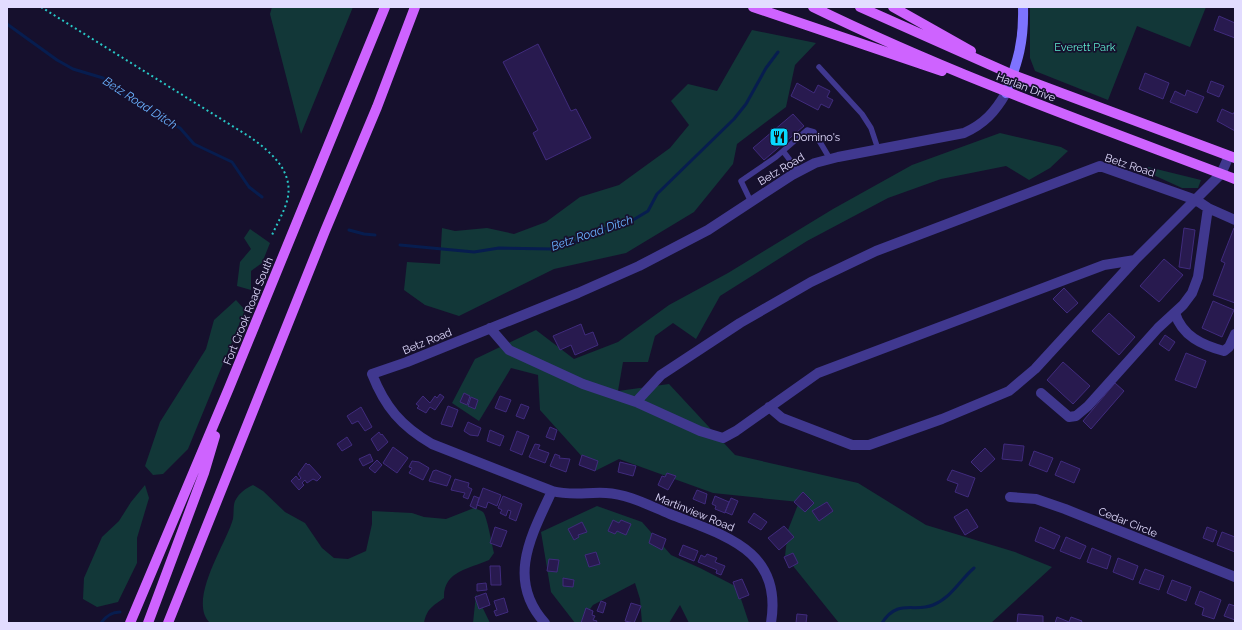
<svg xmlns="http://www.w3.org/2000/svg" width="1242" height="630" viewBox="0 0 1242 630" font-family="Raleway,sans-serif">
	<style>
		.green { fill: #123738 }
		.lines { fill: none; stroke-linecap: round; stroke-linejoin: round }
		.stream { stroke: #071d4f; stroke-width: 3 }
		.building { fill: #281a4f; stroke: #402b7d }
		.path { stroke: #28c7c6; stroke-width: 2; stroke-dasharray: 2 3; stroke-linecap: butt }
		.lane { stroke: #40388f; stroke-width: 5.5 }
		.street { stroke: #40388f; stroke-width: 10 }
		.secondary { stroke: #7e73ff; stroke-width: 10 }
		.primary { stroke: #ce63ff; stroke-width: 10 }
		.labels { text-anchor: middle; stroke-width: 3.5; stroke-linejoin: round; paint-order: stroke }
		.park-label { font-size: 11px; fill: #5ee9ce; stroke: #16102d }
		.street-label { font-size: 11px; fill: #e2dcff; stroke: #16102d }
		.poi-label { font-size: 11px; fill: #e2dcff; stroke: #16102d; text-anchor: start }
		.water-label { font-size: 12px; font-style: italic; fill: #6ab1ff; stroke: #16102d }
	</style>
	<rect width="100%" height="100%" fill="#16102d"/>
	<path class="green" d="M272,7H353L301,134L270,14Z
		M1030,7H1206L1190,47L1137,26L1108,100L1035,71L1030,58Z
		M752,30L816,43L795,65L786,107L737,144L733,164L694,212L626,253L554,269L459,316L425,305L404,290L407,262L440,264L442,228L455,231L487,228L514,234L546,222L580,197L619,185L670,148L689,125L671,101L688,84L717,91Z
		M1000,133L1061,147L1068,151L1050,168L1029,180L1006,166L941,179L888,198L807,241L720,296L696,339L673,323L655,336L648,362H623L618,391L669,384L735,455L858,483L926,525L1015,552L1052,567L991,623H839L785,556L788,530L799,502L713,493L619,459L595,471L540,410L538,375L511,368L479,421L452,403L475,359L536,330L574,359L618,342L669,305L728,273L833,209L912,165Z
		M1148,167L1201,180L1198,188H1182L1138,168Z
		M250,229L270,243L262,263L251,271V290L237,286L240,262L251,249L244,238Z
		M236,300L245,310L188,449L163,474L153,475L145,466L160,422L206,349L214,320Z
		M145,485L149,498L137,538V563L118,602L97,607L83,599L84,578L102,537L119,521L131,502Z
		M253,485L263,491L285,512L305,523L322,548L334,558L348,559L366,551L372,524V511L412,513L424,517L446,519L474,508C476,509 481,510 483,512C487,516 492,545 494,553L489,560C469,569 443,571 444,598C433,606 427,608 424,623H210C187,601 226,544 233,519C234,513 233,506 235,501C239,493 246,488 253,485Z
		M597,506L642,522L671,555L700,568L737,587L749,623H689L680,605L669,623H642L640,599L635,583L593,605L580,623H575L551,592L541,532Z
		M476,594L490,623H473Z"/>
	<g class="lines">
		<path class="stream" d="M7,24L57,60L73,69L103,78L125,96L180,128L194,144L232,162L249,187L262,197
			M349,230L364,234L375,235
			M400,245L474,252L499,248L553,249L576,242L599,230L628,223L648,211L657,194L734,119L746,104L766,68L778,52
			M101,623C106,616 111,612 120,612
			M882,623C898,598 914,613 933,605C951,598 960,580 974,568"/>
	</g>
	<path class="building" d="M1219,16L1235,23V38L1214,30Z
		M538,44L571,111L576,109L591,138L546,160L533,133L538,130L503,62Z
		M1145,73L1169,83L1163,99L1139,89Z
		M1211,81L1224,86L1219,97L1207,92Z
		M797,83L814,93L818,85L830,91L827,97L833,100L829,108L821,104L818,110L791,96Z
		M1187,90L1204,97L1197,113L1170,102L1175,91L1185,96Z
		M1222,109L1233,114L1235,111V131L1217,121Z
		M793,114L804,126L764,160L753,148Z
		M1184,228L1195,230L1190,269L1179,267Z
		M1234,228L1235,229V303L1213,295L1225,263L1221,261Z
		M1164,259L1183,275L1159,302L1140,286Z
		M1064,288L1078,303L1067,313L1053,299Z
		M1213,301L1234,310L1222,337L1202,328Z
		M1109,313L1135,337L1119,355L1092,331Z
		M581,324L585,335L593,332L598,345L575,355L571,345L560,350L553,336Z
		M1165,335L1175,342L1169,351L1159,344Z
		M1186,353L1206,361L1196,388L1175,380Z
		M1063,362L1090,386L1073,404L1047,380Z
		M1115,383L1124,391L1091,429L1083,421Z
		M464,393L470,396L467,405L460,402Z
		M440,394L444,397L435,410L430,407L426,413L417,408L419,406L416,404L423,396L430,403L435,396L437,398Z
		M500,396L511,400L506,412L495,408Z
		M471,397L478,400L475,409L468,406Z
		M521,404L529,407L524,419L516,416Z
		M448,406L458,410L452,427L441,424Z
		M361,407L372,427L365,431L358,421L352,424L347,416Z
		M468,422L481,428L478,436L470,435L464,431Z
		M550,427L557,430L554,440L546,437Z
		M490,430L504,436L500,446L487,441Z
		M517,431L529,436L522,455L510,450Z
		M379,432L381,435L382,434L388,442L378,451L371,439Z
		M347,437L352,445L342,451L337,444Z
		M535,444L540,445L538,449L549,453L545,463L529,457Z
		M1004,444L1024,446L1022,461L1002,459Z
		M393,447L408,458L397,473L383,463Z
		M985,448L995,459L981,472L971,462Z
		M1034,451L1053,458L1047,472L1029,465Z
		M370,454L373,461L363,466L359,459Z
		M555,454L560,456L559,458L570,459L566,472L550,466Z
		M582,455L598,461L595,471L579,465Z
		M377,460L382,465L375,473L369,468Z
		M412,461L419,462L429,468L423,480L409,473L412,468L409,467Z
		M1061,461L1080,469L1074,483L1055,475Z
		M620,462L636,466L633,476L618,472Z
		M306,463L308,465L309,464L321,477L317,481L313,479L307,483L305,480L302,483L304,485L299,490L291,481L296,476L299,480L301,478L298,474Z
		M436,470L451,476L447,486L429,481L433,471Z
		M952,470L975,478L968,497L955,492L958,484L947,480Z
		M667,473L676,476L668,490L658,485L662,476L665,477Z
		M455,479L469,483L468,487L472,489L468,499L463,497L465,493L451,490Z
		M483,488L501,495L497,506L488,502L486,508L477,505Z
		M697,490L707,494L705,504L693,499Z
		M803,492L814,503L805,512L794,502Z
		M474,496L479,498L476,509L470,506Z
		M503,496L522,504L516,521L509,518L511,511L508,510L506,516L500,513L502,510L498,508Z
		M715,496L729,502L725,513L715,509L716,506L712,504Z
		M731,498L738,501L732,515L725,512Z
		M827,502L833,511L819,521L812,511Z
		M967,509L978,527L965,535L954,517Z
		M754,513L767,522L761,530L748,522Z
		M613,520L619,523L621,520L631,524L626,535L617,531L615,534L608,531Z
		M582,522L587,532L578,535L579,537L574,540L568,529Z
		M784,526L794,537L779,550L768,538Z
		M495,527L507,531L501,547L490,543Z
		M1040,527L1060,536L1054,549L1035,541Z
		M1207,527L1217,531L1213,542L1203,538Z
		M1222,532L1235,537V552L1217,545Z
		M652,533L666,539L662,550L649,543Z
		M1066,537L1086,546L1080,559L1060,551Z
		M683,545L698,551L694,561L679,555Z
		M1092,548L1111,556L1107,569L1087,562Z
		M596,552L600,564L589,567L585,555Z
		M793,553L798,563L789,568L784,557Z
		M707,554L717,558L715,562L725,566L721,575L716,573L717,570L698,562L701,555L705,557Z
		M1118,558L1138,566L1133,580L1113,572Z
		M549,559L559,560L557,572L547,571Z
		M490,566H500L501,585H491Z
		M1145,569L1164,576L1159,590L1139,583Z
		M563,578L574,580L573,587L563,586Z
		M742,579L749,595L739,599L733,582Z
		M1172,580L1191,587L1186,601L1167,593Z
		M486,583L487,590L477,591V584Z
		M1200,591L1221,600L1214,619L1202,615L1204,608L1195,604Z
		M486,593L490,605L479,609L475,597Z
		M504,598L508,612L496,616L494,611L497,610L494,601Z
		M601,601L606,603L603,613L597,611Z
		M631,603L641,606L634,623L625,621Z
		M1229,604L1235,606V620L1224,616Z
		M586,608L593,611L592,615L595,616L593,620L597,621L596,623H581Z
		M797,614L807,615L806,623H796Z
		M1018,614L1043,616V623H1017Z
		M1057,617L1069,622L1071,617L1082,621L1081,623H1055Z"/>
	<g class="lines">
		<path class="path" d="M41,7L250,137C271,152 295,172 287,201C284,212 277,224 272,235"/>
		<path class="lane" d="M819,67L862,114L871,128L878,149
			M783,151L799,172
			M751,202L741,181L776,157L807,130L814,132L830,159"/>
		<path class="street" d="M1175,313C1182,336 1202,345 1224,351L1229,347L1235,334
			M490,328L509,350L583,384L636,402L700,431L723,438L736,431L818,373L1104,265L1135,260L1221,174L1229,156
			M1041,393L1069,417L1076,416L1088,406L1158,328L1183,305L1192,293L1198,277L1208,208
			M636,402L661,375L740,323L811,282L876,251L1100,166L1196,200L1208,208L1235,220
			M769,407L782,418L852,445H869L942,419L1009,391L1035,369L1135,260
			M552,491L432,444C401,426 385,407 372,374L407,362L578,293L639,266L708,230L792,175L815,163L838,157L964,133C984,124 995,112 1006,93
			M1010,497L1036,499L1065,509L1235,577
			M545,623C506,580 531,536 552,491C572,496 587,492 606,493C628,494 650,506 670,514C725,536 783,550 771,623"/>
		<path class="secondary" d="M1006,93C1018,61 1024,42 1023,7"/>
		<path class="primary" d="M753,7L942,71
			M813,7C950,74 1093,125 1235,179
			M860,7L1013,75L1235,158
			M893,7L971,51
			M130,623L229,388L385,7
			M148,623L204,473L215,436
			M168,623L325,231L377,107L415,7"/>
	</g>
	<defs>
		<g id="restaurant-square" transform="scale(1)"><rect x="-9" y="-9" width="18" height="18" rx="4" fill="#08d8ff" stroke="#16102d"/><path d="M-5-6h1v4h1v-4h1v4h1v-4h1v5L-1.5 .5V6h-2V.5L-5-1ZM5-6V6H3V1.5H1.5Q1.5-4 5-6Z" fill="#111"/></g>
	</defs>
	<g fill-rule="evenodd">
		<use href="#restaurant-square" x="779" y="137"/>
	</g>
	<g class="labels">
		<g class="park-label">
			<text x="1085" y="51">Everett Park</text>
		</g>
		<g class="street-label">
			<text transform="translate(1026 87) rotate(21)" y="4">Harlan Drive</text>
			<text transform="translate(1130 165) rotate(18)" y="4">Betz Road</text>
			<text transform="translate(781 169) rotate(-31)" y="4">Betz Road</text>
			<text transform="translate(248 311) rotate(-68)" y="4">Fort Crook Road South</text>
			<text transform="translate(427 341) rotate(-22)" y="4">Betz Road</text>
			<text transform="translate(695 512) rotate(22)" y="4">Martinview Road</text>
			<text transform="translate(1128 522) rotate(22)" y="4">Cedar Circle</text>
		</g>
		<g class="poi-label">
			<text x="793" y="141">Domino's</text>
		</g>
		<g class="water-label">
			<text transform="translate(140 103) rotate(33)" y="4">Betz Road Ditch</text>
			<text transform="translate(592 233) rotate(-19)" y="4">Betz Road Ditch</text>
		</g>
	</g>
	<rect width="1242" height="630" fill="none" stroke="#e2dcff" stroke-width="16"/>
</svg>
